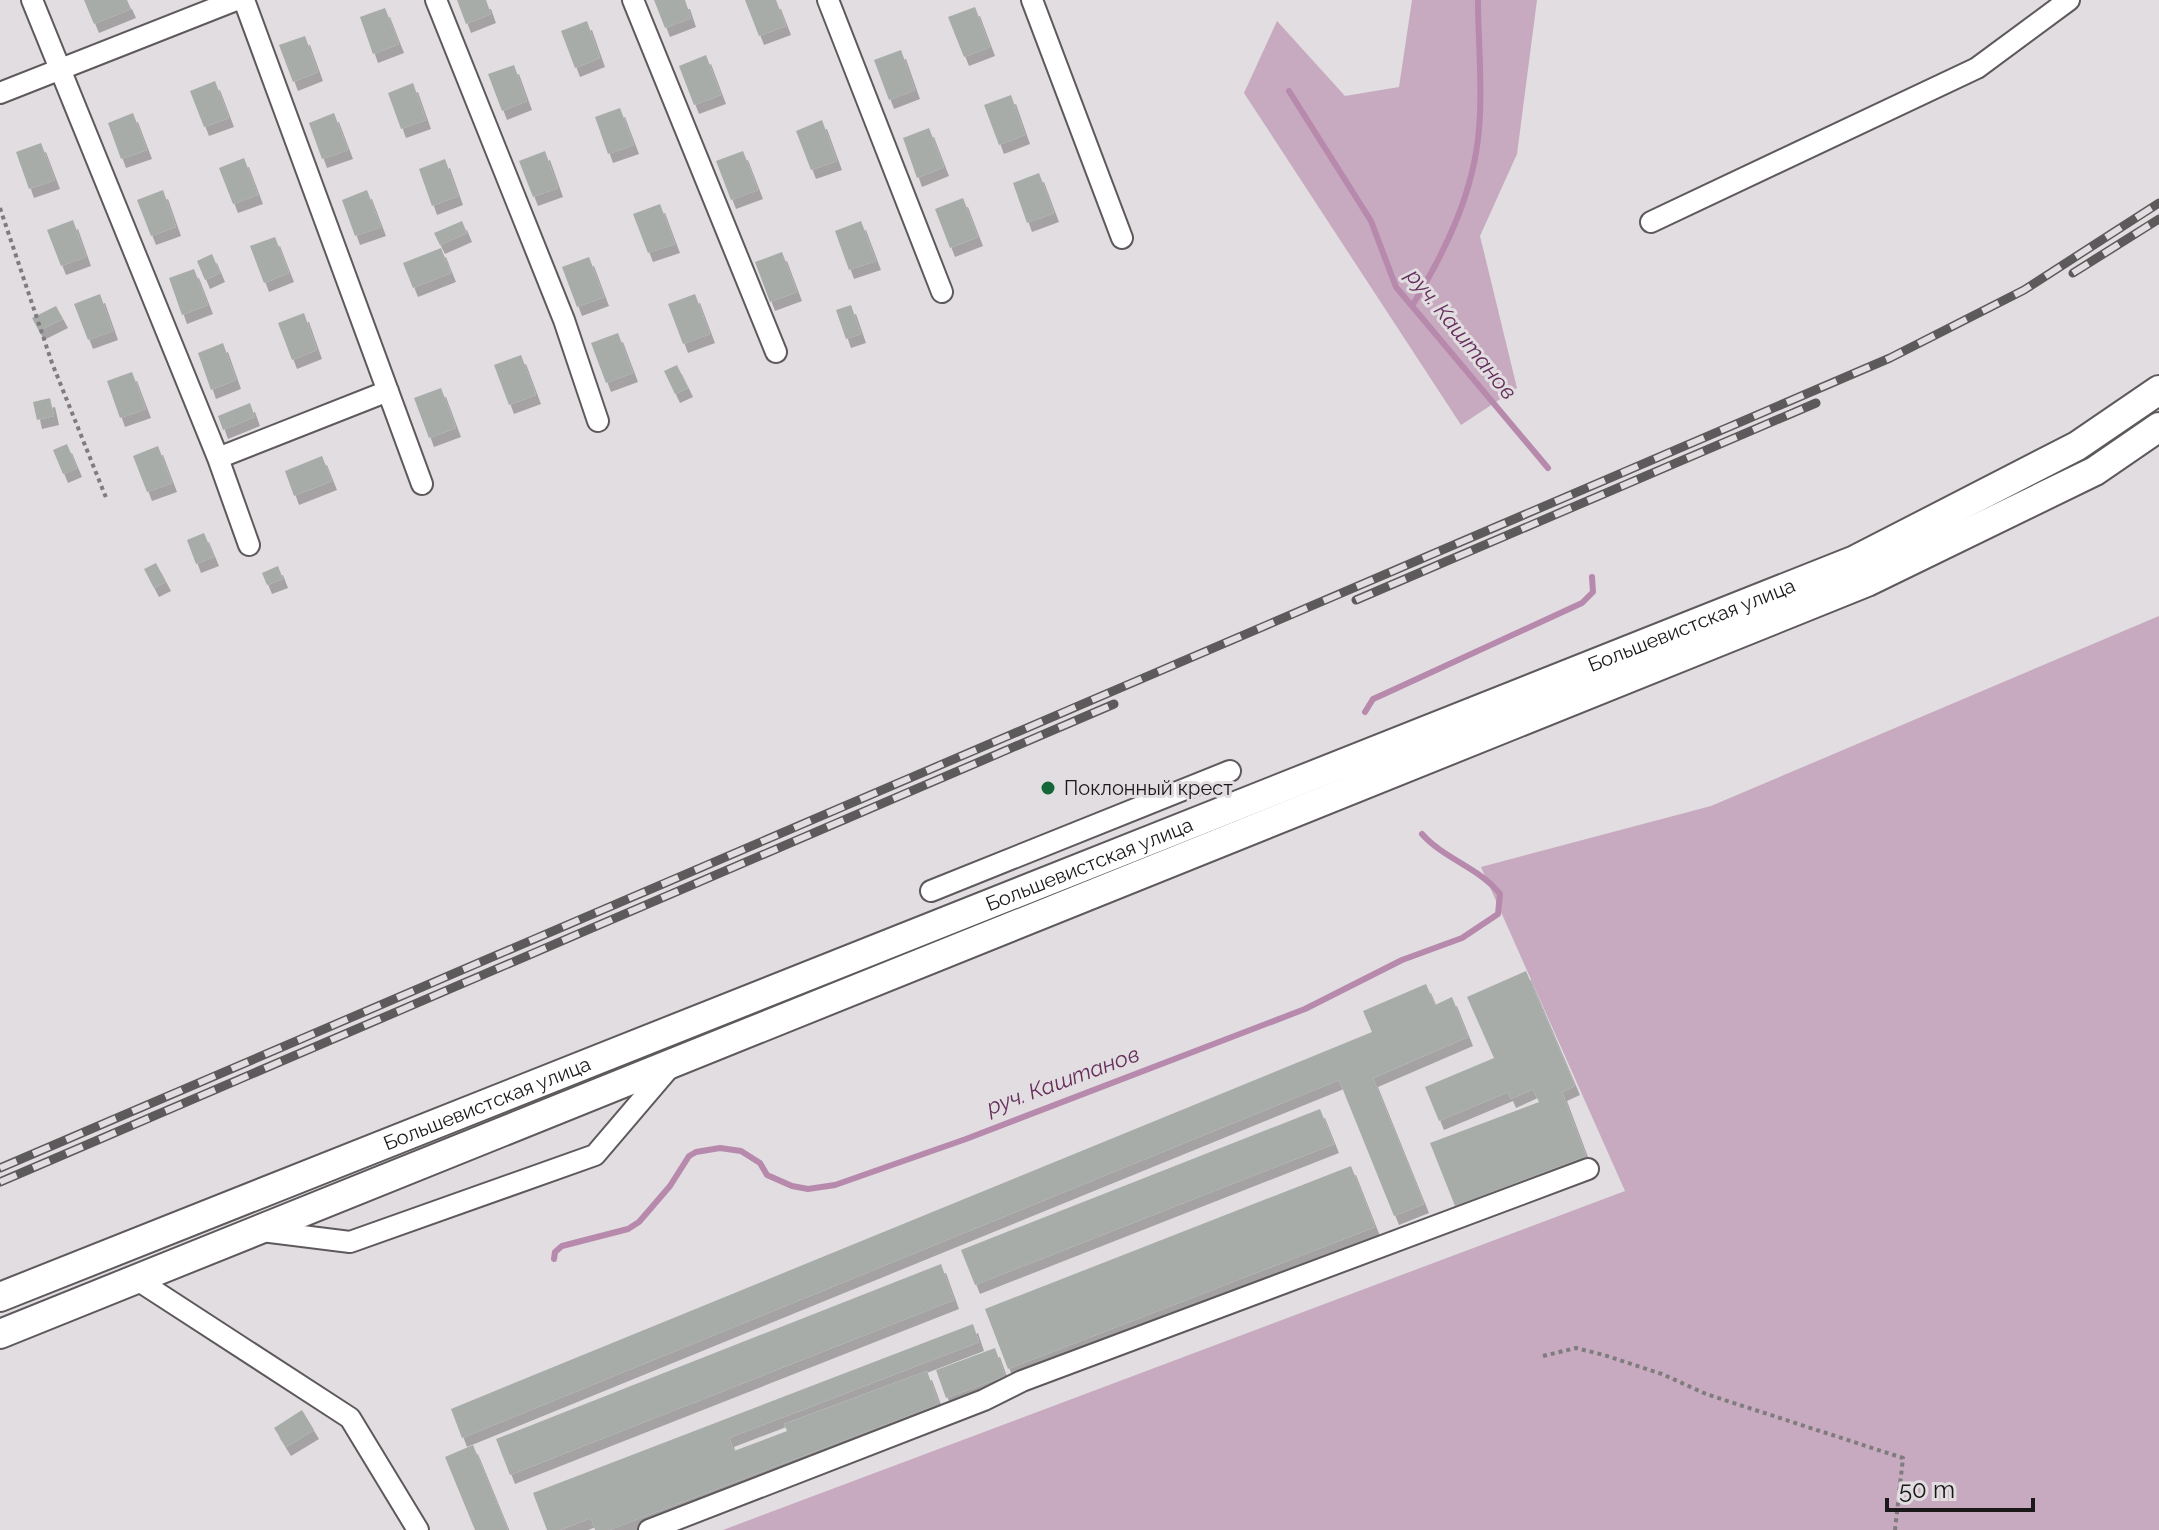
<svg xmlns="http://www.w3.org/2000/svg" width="2159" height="1530" viewBox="0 0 2159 1530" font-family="Raleway,sans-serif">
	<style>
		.green { fill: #c7aabf }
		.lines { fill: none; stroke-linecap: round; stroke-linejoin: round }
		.stream { stroke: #b789ac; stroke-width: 6 }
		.building { fill: #a7aca8; filter: url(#shadow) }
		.minor-casing { stroke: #5d595c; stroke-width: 24 }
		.highway-casing { stroke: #5d595c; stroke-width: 32 }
		.path { stroke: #7f7c7e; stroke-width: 4; stroke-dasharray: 4 4; stroke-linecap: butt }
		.minor { stroke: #fff; stroke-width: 20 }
		.highway { stroke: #fff; stroke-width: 28 }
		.rail-casing { stroke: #5d5a5c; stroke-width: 9 }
		.rail { stroke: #e1dde0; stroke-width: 6; stroke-dasharray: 18; stroke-linecap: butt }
		.poi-dot { fill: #166738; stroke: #e1dde0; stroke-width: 3 }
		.labels { text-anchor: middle; stroke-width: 6; stroke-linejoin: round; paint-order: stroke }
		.street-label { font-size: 20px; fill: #1a1819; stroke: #e1dde0 }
		.poi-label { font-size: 20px; fill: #1a1819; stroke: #e1dde0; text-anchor: start }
		.water-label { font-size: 22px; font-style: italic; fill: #662d5b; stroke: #e1dde0 }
	</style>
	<defs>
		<filter id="shadow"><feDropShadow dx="5" dy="9" stdDeviation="0" flood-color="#0004"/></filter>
	</defs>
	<rect width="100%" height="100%" fill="#e1dde0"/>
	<path class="green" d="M1412,0H1537L1517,154L1480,236L1517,388L1461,425L1244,93L1277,21L1345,96L1399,87Z
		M2159,616V1530H723L1625,1191L1481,867L1711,806Z"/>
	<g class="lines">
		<path class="stream" d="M1289,91L1371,221L1396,287L1548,468
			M1412,306C1445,252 1474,193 1479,129C1483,87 1478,42 1478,0
			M1365,712L1373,699L1382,695L1582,603L1593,592L1592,577
			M554,1259L555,1252L562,1246L628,1229L639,1222L670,1186L689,1156L696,1152L720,1148L741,1151L760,1163L767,1175L792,1186L808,1189L835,1185L966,1139L1305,1009L1402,960L1462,938L1498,914L1500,894C1480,868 1444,859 1422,834"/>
	</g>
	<path class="building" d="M84,0H127L131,9L94,24Z
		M457,0H486L491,14L466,24Z
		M654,0H685L691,18L665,28Z
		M745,0H776L786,26L759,36Z
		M975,7L990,47L964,57L948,17Z
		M385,8L399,44L373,54L360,17Z
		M587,21L600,58L575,68L561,31Z
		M305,36L318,72L293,82L279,45Z
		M901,50L915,90L889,100L874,60Z
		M706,55L721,95L694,105L679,66Z
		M514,65L527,101L502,111L488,74Z
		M215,81L229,118L204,127L190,91Z
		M413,83L426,120L401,129L388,93Z
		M1011,95L1025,135L999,145L984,105Z
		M620,108L634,145L608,154L595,117Z
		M133,113L147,150L121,159L108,123Z
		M334,113L348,150L322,159L309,123Z
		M822,120L837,161L811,170L796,131Z
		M929,128L944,167L917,178L903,138Z
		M41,143L55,180L29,189L16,152Z
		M545,151L558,188L533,197L519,161Z
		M743,151L758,190L731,200L716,161Z
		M244,158L258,195L233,204L219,168Z
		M445,159L458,196L432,206L419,169Z
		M1039,173L1054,213L1027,223L1013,183Z
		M163,190L176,227L151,236L137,200Z
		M367,190L381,227L355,236L342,200Z
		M963,198L978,237L950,248L935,209Z
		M660,204L675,244L648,253L633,214Z
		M73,220L86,257L61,266L47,230Z
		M462,221L467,233L440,245L434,233Z
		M861,221L876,261L849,270L835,231Z
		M275,237L289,273L264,283L250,246Z
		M441,248L451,273L413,288L403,263Z
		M782,252L797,292L770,302L755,262Z
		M212,254L220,273L205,280L197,261Z
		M589,257L604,297L577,307L562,267Z
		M194,269L208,305L182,315L169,278Z
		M100,294L113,331L88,340L74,304Z
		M695,294L710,334L683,344L668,304Z
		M851,305L861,334L846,339L836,310Z
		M56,306L63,319L39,331L32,318Z
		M304,313L317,350L292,360L278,323Z
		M618,333L633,373L606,383L591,343Z
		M223,343L236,380L211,390L198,353Z
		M521,355L536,395L509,405L494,365Z
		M677,365L688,388L675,394L664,371Z
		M132,372L146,409L120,418L107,381Z
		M441,388L456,428L429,438L414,398Z
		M50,398L54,416L37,420L33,402Z
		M250,403L255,417L223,430L218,416Z
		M67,444L77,468L63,474L53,450Z
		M158,446L172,483L147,492L133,456Z
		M322,456L332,481L294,496L285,471Z
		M204,533L214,557L196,564L187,540Z
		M156,563L166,582L154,588L144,569Z
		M278,566L283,579L267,585L262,573Z
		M1526,971L1575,1086L1562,1092L1586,1156L1455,1206L1430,1143L1539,1102L1533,1089L1511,1099L1508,1092L1439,1121L1425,1087L1494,1058L1467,997Z
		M1426,984L1435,1005L1452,997L1468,1037L1373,1078L1424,1204L1394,1216L1339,1080L462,1438L451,1409L1372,1032L1363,1011Z
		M1320,1109L1334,1144L975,1285L961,1250Z
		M1351,1166L1375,1227L1008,1369L985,1309Z
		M941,1264L954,1300L510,1475L496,1439Z
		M973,1324L979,1342L729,1438L734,1451L787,1431L784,1424L927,1371L939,1404L609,1530H595L591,1518L560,1530H547L533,1493Z
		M995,1348L1005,1376L946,1398L936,1370Z
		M302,1410L314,1430L286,1447L274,1428Z
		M473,1445L508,1530H475L445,1457Z"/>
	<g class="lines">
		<g class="minor-casing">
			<path id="minor" d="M32,0L218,458L249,545
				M244,0L422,484
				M436,0L564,320L598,421
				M633,0L776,352
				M828,0L942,292
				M1032,0L1122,238
				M0,93L236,0
				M1651,222L1977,68L2069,0
				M218,458L388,391
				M931,891L1230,771
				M262,1231L350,1242L595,1155L670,1067
				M136,1279L350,1418L418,1530
				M649,1530L984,1400L1022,1381L1588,1169"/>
		</g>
		<g class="highway-casing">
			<g id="highway">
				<path id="s1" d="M0,1297L1855,560L2077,446L2159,390"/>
				<path d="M0,1334L1867,582L2095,471L2159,427"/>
			</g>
		</g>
		<path class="path" d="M0,208L52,363L107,500
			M1543,1356L1576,1348L1604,1355L1662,1374L1706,1394L1903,1458L1895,1530"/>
		<use href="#minor" class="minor"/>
		<use href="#highway" class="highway"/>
		<g class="rail-casing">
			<path id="rail" d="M2073,273L2159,219
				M1356,600L1816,403
				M0,1168L1890,358L2024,290L2159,203
				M0,1182L1114,704"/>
		</g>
		<use href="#rail" class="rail"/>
	</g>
	<circle class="poi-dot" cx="1048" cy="788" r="8"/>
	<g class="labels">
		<g class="street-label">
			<text dy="7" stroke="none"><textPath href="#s1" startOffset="1820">Большевистская улица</textPath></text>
			<text dy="7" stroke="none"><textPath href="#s1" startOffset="1172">Большевистская улица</textPath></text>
			<text dy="7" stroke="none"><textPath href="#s1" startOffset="524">Большевистская улица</textPath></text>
		</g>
		<g class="poi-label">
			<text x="1064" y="795">Поклонный крест</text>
		</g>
		<g class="water-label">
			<text transform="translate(1462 334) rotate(51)" y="8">руч. Каштанов</text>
			<text transform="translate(1063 1080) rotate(-20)" y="8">руч. Каштанов</text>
		</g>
	</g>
	<path d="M1887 1498v12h146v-12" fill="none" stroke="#1a1819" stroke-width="4"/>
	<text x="1899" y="1498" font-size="24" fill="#1a1819" stroke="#e1dde0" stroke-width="6" paint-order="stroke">50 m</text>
</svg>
